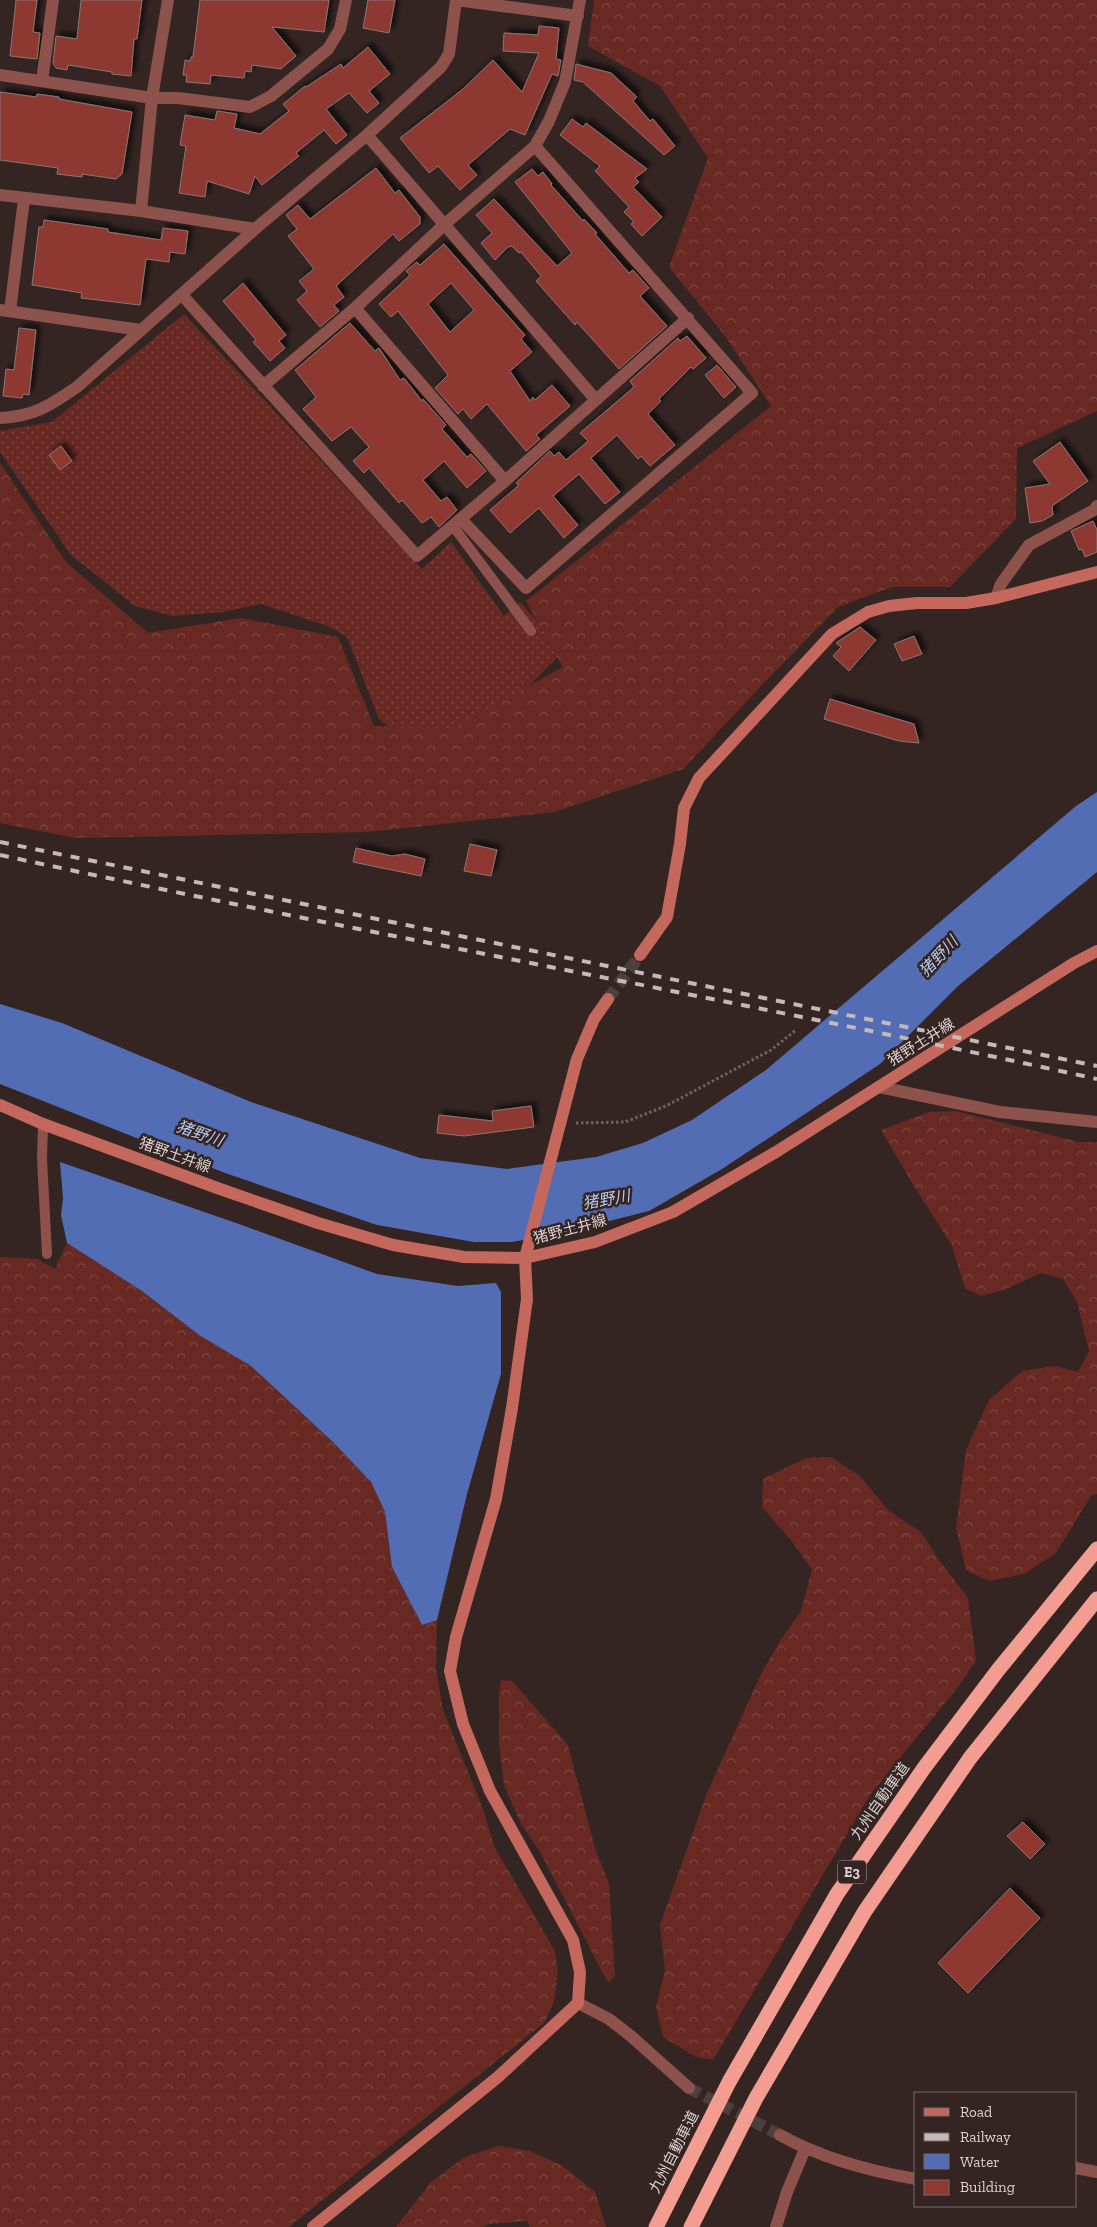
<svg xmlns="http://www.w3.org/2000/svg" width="1097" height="2227" viewBox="0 0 1097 2227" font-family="'Zilla Slab','Noto Sans JP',serif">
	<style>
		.grass { fill: url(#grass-dots) }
		.forest { fill: url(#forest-crowns) }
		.water { fill: #536db5 }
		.building { fill: #8e3931; stroke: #887774; fill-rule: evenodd; filter: url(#shadow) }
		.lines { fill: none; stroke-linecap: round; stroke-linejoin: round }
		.street-tunnel { stroke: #4d3f3d; stroke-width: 12; stroke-dasharray: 12 6; stroke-linecap: butt }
		.secondary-tunnel { stroke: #4d3f3d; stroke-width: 12; stroke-dasharray: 12 6; stroke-linecap: butt }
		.path { stroke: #6f6260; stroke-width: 3; stroke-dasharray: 2.5 2.5; stroke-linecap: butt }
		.lane { stroke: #8d524b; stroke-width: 10 }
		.street { stroke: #8d524b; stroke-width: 12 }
		.secondary { stroke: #c4675d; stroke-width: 12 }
		.highway { stroke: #f39c91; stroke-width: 15 }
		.rail { stroke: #c4b9b8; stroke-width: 4; stroke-dasharray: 9 9; stroke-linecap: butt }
		.labels { text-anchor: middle; stroke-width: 5; stroke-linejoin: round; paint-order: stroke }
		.shield { fill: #342523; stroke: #a99d9c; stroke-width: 1 }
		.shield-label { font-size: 14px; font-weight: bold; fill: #dbd1d0 }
		.street-label { font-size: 15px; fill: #dbd1d0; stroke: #342523 }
		.water-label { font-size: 16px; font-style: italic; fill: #b7c7ef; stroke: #342523 }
	</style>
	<defs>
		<pattern id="grass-dots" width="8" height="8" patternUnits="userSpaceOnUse" patternTransform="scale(1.25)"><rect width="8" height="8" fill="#682923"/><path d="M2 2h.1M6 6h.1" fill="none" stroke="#7d4742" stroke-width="1.8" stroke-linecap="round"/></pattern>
		<pattern id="forest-crowns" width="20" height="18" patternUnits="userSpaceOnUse" patternTransform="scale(1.25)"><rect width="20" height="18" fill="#682923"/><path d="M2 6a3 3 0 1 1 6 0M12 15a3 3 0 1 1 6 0" fill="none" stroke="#7d4742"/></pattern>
		<filter id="shadow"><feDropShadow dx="4.5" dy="-4.5" stdDeviation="2.5" flood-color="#0009"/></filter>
	</defs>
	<rect width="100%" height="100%" fill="#342523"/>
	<path class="grass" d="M184,314L422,569L451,542L504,616L520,602L564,651L487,727L401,736L379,719L347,637L330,627L261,604L223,612L172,616L135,606L71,555L0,452V431L52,422Z"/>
	<path class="forest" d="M594,0H1097V411L1017,448L1016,519L950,587H892L838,607L764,683L683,769L554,812L367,832L75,838L0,823V463L66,562L148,633L241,618L338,637L374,726L452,728L563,667L526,601L771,406L725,336L669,267L708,158L660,86L588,46Z
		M956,1111L1079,1142H1097V1494L1091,1496L1056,1553L1024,1574L989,1581L966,1570L956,1528L966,1450L989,1400L1022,1371L1055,1366L1078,1372L1089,1351L1077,1302L1063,1279L1041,1273L1004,1290L981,1296L965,1288L952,1246L914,1186L881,1130L929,1112Z
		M67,1243L142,1291L199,1335L251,1366L334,1443L371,1482L385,1512L392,1567L422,1625L437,1620L436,1669L443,1710L483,1809L494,1846L555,1951L558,1973L554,2001L545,2022L289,2227H0V1257L37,1259L55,1269Z
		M831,1457L860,1476L889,1511L922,1533L939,1560L968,1598L976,1661L958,1687L872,1792L713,2060L696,2057L663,2037L656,2007L665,1970L660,1925L707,1793L762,1672L782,1638L801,1611L812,1570L794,1544L762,1507L763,1479L806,1458Z
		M501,1680L512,1681L568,1745L595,1848L609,1884L615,1976L608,1983L540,1852L521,1824L504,1785L499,1743V1693Z
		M498,2146L530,2151L563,2166L595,2192L606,2227H530L527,2221L490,2224L483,2227H396L431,2182L465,2157Z"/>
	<path class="water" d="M1097,792V872L958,986L880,1064L722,1169L649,1211L557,1234L512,1242H474L377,1225L225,1173L0,1084V1004L62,1023L251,1102L420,1158L507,1169L596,1157L643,1143L692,1120L766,1070L1076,806Z
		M60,1162L236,1223L377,1274L458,1286L496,1283L501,1292V1374L467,1494L437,1620L422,1625L392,1567L385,1512L371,1482L334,1443L251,1366L199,1335L142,1291L67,1243L61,1215L63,1198Z"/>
	<path class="building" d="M16,0H37L33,32L40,33L37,59L10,56Z
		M81,0H142L137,39H134L131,76L112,74V72L68,65L67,70L56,68L53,63L56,36L77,39Z
		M200,0H329L324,32L272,27L296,56L281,69L252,65L251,72L245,71L244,78L211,75L210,84L186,82L187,75H183L185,60L190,61L191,57H193Z
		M368,0H395L389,33L363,28Z
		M539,26L559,28L556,59L561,60L558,76L552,74L525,135L510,129L468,165L477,175L460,190L438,166L429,173L400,138L463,89L493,60L522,92L539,53L503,51L504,33L538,35Z
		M368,47L390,74L369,91L379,103L367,113L349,93L326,109L347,135L336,144L324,130L296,153L299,156L262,185L255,176L249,194L207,181L205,197L179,193L186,146L180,145L185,115L215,120L217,111L237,114L234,128L260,134L289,111L283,104L305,86L306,87L341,64L343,68Z
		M576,64L611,73L637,97L633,101L650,121L653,119L675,146L664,155L583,82L574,80Z
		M0,92L36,97L37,94L59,97V99L132,112L122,174L116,179L82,174V177L57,174L58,168L0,160Z
		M572,119L583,127L586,123L647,169L635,178L639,182L633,187L662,217L642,236L631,224L634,222L624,212L629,207L595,171L600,166L560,135Z
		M376,168L395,193L399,190L420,217V224L399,241L393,234L336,286L344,297L334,305L339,311L320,327L297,300L307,291L299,281L314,269L288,236L297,229L286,215L298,205L310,219Z
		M532,169L538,176L543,172L552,184L551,185L583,221L584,219L597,233L595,234L629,273L633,270L649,288L640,296L667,326L619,369L577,322L575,325L536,281L541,276L521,252L519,253L512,246L508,247L495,260L481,243L492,233L476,215L494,199L557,266L572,253L515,182Z
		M44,220L108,229V232L161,240L163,228L188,231L185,254L170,252L169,262L146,259L140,305L81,298L82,293L32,285L39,227H43Z
		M444,244L525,335L521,339L532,352L510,371L530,401L533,397L535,400L552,385L570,406L536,435L540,439L526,451L487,404L471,419L463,409L458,414L435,388L448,375L398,311L391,317L379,304L410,275L406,271L417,262L420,265ZM451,283L474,310L450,332L428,304Z
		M243,283L286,335L279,341L285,348L270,361L253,342L256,340L223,301Z
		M350,323L375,351L379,348L400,380L404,378L422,401L423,399L446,425L442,429L467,457L471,454L486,471L467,488L444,461L423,480L441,501L447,497L457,510L439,527L431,517L422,523L402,500L399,503L369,468L364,473L353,461L369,447L351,427L332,441L303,409L316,397L295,370Z
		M19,328L36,330L29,395L23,394L22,398L3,396L6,369L14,370Z
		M687,336L706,358L693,369L691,367L659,399L661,401L648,414L675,445L650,466L641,456L638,459L617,435L591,458L620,492L605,504L579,474L553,496L578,525L564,538L539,508L510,533L490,510L519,485L516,483L550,451L554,456L559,452L566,460L588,441L580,433L634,387L630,381L678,338L680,341Z
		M717,365L736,387L724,398L705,375Z
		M1060,442L1088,481L1052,506L1053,515L1042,521L1030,523L1025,488L1050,484L1033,461Z
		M61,446L72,461L60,470L49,455Z
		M1093,521L1097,530V552L1085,557L1082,549L1079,550L1071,531Z
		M860,627L876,640L849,671L833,656L841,647L836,643Z
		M914,636L922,654L902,661L894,644Z
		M830,699L914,724L919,743L899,741L824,719Z
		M470,844L497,850L491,876L464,871Z
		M356,848L392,856L405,854L425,859L421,876L353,862Z
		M531,1106L534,1127L464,1136L437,1133L439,1115L493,1121L492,1111Z
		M1023,1822L1045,1844L1030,1859L1007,1836Z
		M1010,1888L1040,1918L968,1993L938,1963Z"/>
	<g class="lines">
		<path class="street-tunnel" d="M689,2088L780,2135"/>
		<path class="secondary-tunnel" d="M608,999L640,955"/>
		<path class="path" d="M576,1123L625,1122L666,1106L771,1050L796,1030"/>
		<path class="lane" d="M453,526L531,631
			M43,1124L42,1159L47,1254"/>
		<path class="street" d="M456,0L578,16
			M0,75L152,98H178L250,107L271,96L328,49L340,29L346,0
			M42,81L53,0
			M367,135L596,400
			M0,195L141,211L255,229
			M141,211L152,98L168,0
			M182,295L417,556L505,481L688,318
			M355,308L505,481
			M0,310L141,330
			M10,311L24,199
			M263,386L355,308L445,224L535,146L549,121L565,82L580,0
			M0,418C35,416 49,406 77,387L255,229L367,135L441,67L449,54L456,0
			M461,519L526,588L752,393L535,146
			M996,598L1001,584L1029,545L1094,510L1097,506
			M879,1087L1000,1112L1097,1122
			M578,2003L609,2019L632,2037L689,2088
			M780,2135C821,2158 869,2171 916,2179
			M1076,2168L1097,2172
			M776,2227L787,2192L805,2149"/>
		<path class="secondary" d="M640,955L667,917L680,844L684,808L699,778L832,634L868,612L889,606L917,603H966L996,598L1097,572
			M0,1105L43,1124L220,1189L318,1223L393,1245L464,1257L525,1258L595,1242L673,1212L776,1152L1074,963L1097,951
			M313,2227L498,2077L578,2003L580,1972L573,1940L490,1791L463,1724L450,1671L456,1637L496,1499L512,1408L527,1299L525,1258L577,1059L594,1019L608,999"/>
		<path class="highway" d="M656,2227L729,2082L837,1894L924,1768L998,1670L1097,1549
			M691,2227L756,2098L865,1911L970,1758L1097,1599"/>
		<path class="rail" d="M0,842L1097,1066
			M0,855C365,934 733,999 1097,1079"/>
	</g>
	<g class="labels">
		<rect class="shield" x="838" y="1860.5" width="28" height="23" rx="4"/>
		<g class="shield-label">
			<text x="852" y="1877">E3</text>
		</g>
		<g class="street-label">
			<text transform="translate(921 1042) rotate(-32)" y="5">猪野土井線</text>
			<text transform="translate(175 1155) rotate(20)" y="5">猪野土井線</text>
			<text transform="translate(570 1229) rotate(-15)" y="5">猪野土井線</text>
			<text transform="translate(880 1801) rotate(-55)" y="5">九州自動車道</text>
			<text transform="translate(674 2152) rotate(-63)" y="5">九州自動車道</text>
		</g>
		<g class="water-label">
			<text transform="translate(938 956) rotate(-47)" y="6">猪野川</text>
			<text transform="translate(200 1133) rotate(19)" y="6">猪野川</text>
			<text transform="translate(606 1199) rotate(-10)" y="6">猪野川</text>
		</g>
	</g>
	<rect x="914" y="2092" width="162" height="115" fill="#342523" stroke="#776a68"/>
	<rect x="924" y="2108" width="25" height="8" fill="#c4675d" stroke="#776a68"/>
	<text x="960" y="2117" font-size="15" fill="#dbd1d0">Road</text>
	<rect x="924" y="2133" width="25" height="8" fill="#c4b9b8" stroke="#776a68"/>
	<text x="960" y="2142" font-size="15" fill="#dbd1d0">Railway</text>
	<rect x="924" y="2154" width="25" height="15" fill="#536db5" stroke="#776a68"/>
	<text x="960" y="2167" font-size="15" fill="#dbd1d0">Water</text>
	<rect x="924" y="2180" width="25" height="15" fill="#8e3931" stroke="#776a68"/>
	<text x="960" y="2192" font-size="15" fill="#dbd1d0">Building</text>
</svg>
